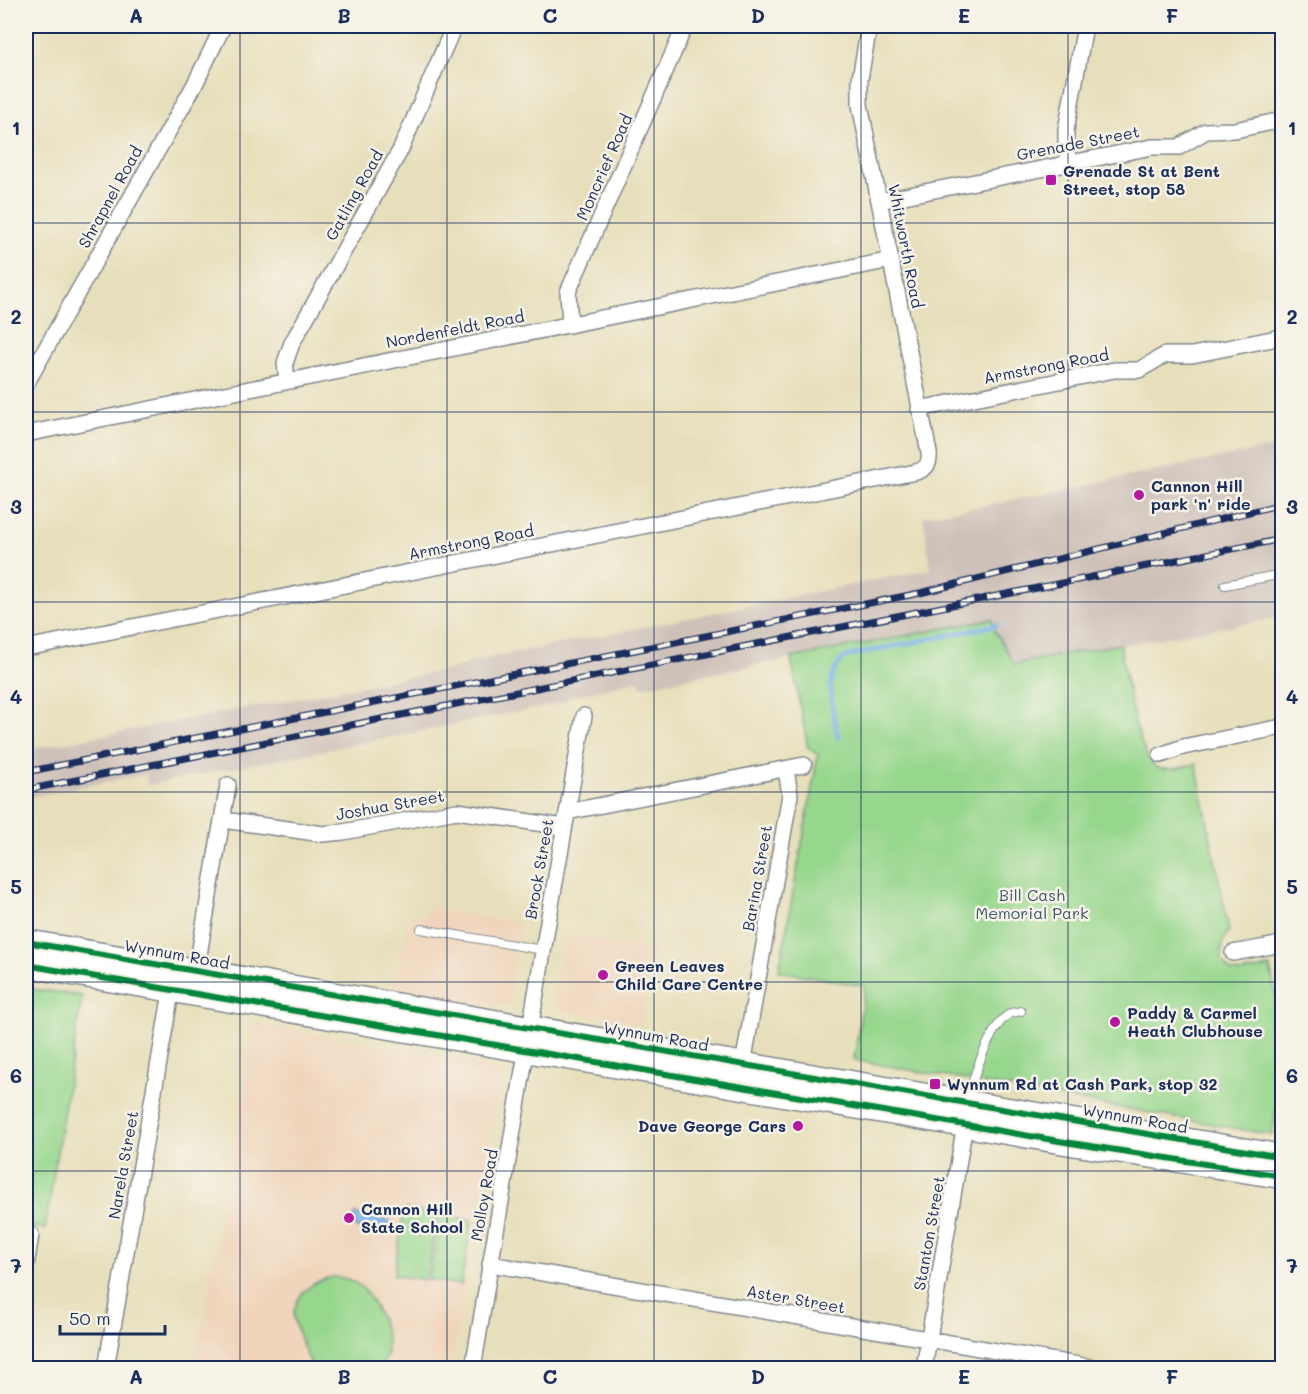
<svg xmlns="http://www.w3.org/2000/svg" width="1308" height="1394" viewBox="0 0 1308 1394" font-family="Mali,sans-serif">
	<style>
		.built { fill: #f0d5bc }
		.industrial { fill: #cec1b9 }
		.green { fill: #97d78d; stroke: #598376; stroke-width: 1.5 }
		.water { fill: #7ab1e9; stroke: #4a70a4; stroke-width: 1.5 }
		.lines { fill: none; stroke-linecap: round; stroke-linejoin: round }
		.stream { stroke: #7ab1e9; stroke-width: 4.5 }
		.lane-casing { stroke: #81878c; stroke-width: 10 }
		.street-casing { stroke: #81878c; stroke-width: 18 }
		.primary-casing { stroke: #81878c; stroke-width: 27 }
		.lane { stroke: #fff; stroke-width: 8 }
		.street { stroke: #fff; stroke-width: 15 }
		.primary { stroke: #fff; stroke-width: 24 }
		.rail-casing { stroke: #1b2f5e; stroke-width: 7 }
		.rail { stroke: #f7f3e8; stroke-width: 4.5; stroke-dasharray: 14; stroke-linecap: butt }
		.cycleway-casing { stroke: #f7f3e8; stroke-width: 10 }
		.cycleway { stroke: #00873e; stroke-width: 6 }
		.grid { fill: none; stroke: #1b2f5e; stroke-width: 1.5; stroke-opacity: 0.55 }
		.poi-dot { fill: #b5179e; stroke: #f7f3e8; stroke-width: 2 }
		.labels { text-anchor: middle; stroke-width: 5; stroke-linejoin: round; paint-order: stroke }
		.street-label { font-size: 16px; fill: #1b2f5e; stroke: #f7f3e8 }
		.poi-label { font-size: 16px; font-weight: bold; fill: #1b2f5e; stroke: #f7f3e8; text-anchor: start }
		.park-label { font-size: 16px; fill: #3a596a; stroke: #f7f3e8 }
		.neatline { fill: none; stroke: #1b2f5e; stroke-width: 2 }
		.grid-label { font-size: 20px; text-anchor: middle; font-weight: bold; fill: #1b2f5e }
	</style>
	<rect width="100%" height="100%" fill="#f7f3e8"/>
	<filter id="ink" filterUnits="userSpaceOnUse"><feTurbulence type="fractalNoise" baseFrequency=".0167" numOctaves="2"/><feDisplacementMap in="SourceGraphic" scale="12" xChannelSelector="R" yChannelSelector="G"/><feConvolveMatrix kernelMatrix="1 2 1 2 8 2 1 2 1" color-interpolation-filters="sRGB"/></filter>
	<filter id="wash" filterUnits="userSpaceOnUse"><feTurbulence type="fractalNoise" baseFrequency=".008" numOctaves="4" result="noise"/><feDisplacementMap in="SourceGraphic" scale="24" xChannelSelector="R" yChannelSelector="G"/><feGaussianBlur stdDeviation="1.35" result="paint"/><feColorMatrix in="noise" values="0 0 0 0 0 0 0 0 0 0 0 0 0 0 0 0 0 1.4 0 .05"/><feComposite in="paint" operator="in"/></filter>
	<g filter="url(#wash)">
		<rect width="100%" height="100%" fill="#e7dfbb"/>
		<path class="built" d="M428,908L521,923L507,1008L396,990L409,913L426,916Z
			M564,934L654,950L641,1025L557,1010L553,999Z
			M255,1023L502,1068L452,1368H195Z"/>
		<path class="industrial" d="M1282,445V617L1014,664L994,629L992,620L641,687L638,680L570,697L563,703L148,785L146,774L26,798V750L448,670L480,660L931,569L923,516L984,506Z"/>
		<path class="green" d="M992,619L994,629L1014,664L1120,644C1125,669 1136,758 1158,768C1169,772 1185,766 1196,764L1229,931L1222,943L1221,959L1230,971L1241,973L1270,967L1282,1026V1077L1272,1135L854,1060L865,986L779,971L818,755L808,748L791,658Z
			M26,988L82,996L45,1229L26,1226Z
			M404,1209L437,1214L426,1280L394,1275Z
			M440,1215L472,1220L461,1285L429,1280Z
			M333,1277C359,1277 369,1293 379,1315C387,1335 392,1349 381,1368H314L311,1364C305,1350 296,1333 294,1319C292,1296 313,1280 333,1277Z"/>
		<path class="water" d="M355,1214L390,1221L387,1234L353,1227Z"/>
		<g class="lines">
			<path class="stream" d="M838,738C834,711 820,674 847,656L997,625"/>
		</g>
	</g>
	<g filter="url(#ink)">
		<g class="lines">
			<g class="lane-casing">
				<path id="lane" d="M1225,585L1282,574
					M421,929L543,950
					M969,1099C972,1078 991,1023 1011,1013C1014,1012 1018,1012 1021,1011"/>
			</g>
			<g class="street-casing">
				<path id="street" d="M1069,164L1066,144V130L1085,26
					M879,201L1152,147H1179L1206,131L1235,130L1282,120
					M570,325L568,292L685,26
					M287,380L285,363L292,343L401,149L454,26
					M26,384L195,84L223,26
					M919,409L1114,370H1139L1165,355H1192L1282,337
					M26,434L891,260
					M26,648L916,472C927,469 930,463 929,453L860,105V79L869,26
					M1161,755L1183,747L1282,727
					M567,812L804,765
					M223,820L323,834L343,832L457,811L564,827
					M1233,953L1282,944
					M195,978L228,785
					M743,1065L790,795L786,769
					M490,1264L1096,1368
					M26,1266L31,1235
					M106,1368L173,981
					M473,1368C510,1151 545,933 584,716
					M924,1368L966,1118"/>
			</g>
			<g class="primary-casing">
				<path id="primary" d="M26,942L1282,1157
					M26,965L1071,1143L1282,1176"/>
			</g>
			<use href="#lane" class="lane"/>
			<use href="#street" class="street"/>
			<use href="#primary" class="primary"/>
			<g class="rail-casing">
				<path id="rail" d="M26,772L920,593L1282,504
					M26,790L1282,539"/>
			</g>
			<use href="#rail" class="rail"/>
			<g class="cycleway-casing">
				<path id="cycleway" d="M26,942L1282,1157
					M26,965L1071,1143L1282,1176"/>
			</g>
			<use href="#cycleway" class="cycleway"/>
		</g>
	</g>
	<path class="grid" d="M240,26V1368M447,26V1368M654,26V1368M861,26V1368M1068,26V1368M26,223H1282M26,412H1282M26,602H1282M26,792H1282M26,982H1282M26,1171H1282"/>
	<g class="poi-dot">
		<rect x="1045" y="174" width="12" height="12" rx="3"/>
		<circle cx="1139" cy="495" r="6"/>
		<circle cx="603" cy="975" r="6"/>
		<circle cx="1115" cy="1022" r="6"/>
		<rect x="929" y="1078" width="12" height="12" rx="3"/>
		<circle cx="798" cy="1126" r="6"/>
		<circle cx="349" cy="1218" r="6"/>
	</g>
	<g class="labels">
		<g class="street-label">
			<text transform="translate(1078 143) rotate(-11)" y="6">Grenade Street</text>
			<text transform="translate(604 167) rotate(-66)" y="6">Moncrief Road</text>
			<text transform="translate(354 195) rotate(-61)" y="6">Gatling Road</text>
			<text transform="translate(110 197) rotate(-61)" y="6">Shrapnel Road</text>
			<text transform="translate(906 246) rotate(79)" y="6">Whitworth Road</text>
			<text transform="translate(455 329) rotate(-11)" y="6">Nordenfeldt Road</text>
			<text transform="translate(1046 366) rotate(-11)" y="6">Armstrong Road</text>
			<text transform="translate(471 542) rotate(-11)" y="6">Armstrong Road</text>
			<text transform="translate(390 805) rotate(-10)" y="6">Joshua Street</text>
			<text transform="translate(539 869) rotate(-80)" y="6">Brock Street</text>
			<text transform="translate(757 878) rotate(-80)" y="6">Barina Street</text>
			<text transform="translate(177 954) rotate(10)" y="6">Wynnum Road</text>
			<text transform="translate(656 1036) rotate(10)" y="6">Wynnum Road</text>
			<text transform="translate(1135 1118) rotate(10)" y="6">Wynnum Road</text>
			<text transform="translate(123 1165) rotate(-80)" y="6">Narela Street</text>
			<text transform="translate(484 1195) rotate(-80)" y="6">Molloy Road</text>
			<text transform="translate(929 1233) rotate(-80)" y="6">Stanton Street</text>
			<text transform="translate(796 1299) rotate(10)" y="6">Aster Street</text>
		</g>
		<g class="poi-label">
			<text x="1063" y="177">Grenade St at Bent<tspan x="1063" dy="18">Street, stop 58</tspan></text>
			<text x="1151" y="492">Cannon Hill<tspan x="1151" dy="18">park 'n' ride</tspan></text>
			<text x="615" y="972">Green Leaves<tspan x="615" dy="18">Child Care Centre</tspan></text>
			<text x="1127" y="1019">Paddy &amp; Carmel<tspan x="1127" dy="18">Heath Clubhouse</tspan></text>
			<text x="947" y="1090">Wynnum Rd at Cash Park, stop 32</text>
			<text x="786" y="1132" text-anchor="end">Dave George Cars</text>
			<text x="361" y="1215">Cannon Hill<tspan x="361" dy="18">State School</tspan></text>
		</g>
		<g class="park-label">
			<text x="1032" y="901">Bill Cash<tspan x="1032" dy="18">Memorial Park</tspan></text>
		</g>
	</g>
	<rect width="1308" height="1394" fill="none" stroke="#f7f3e8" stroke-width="66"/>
	<path d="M60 1325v9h105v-9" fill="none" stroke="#1b2f5e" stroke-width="3"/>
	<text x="69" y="1325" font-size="18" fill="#1b2f5e" stroke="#f7f3e8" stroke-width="4.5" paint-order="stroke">50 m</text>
	<rect x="33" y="33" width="1242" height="1328" class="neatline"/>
	<g class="grid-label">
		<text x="136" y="23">A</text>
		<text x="344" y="23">B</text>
		<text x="550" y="23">C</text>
		<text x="758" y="23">D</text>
		<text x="964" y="23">E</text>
		<text x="1172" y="23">F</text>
		<text x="16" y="135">1</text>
		<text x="1292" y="135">1</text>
		<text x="16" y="324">2</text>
		<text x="1292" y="324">2</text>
		<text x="16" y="514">3</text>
		<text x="1292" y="514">3</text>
		<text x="16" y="704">4</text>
		<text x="1292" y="704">4</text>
		<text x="16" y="894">5</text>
		<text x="1292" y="894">5</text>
		<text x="16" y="1083">6</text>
		<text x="1292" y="1083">6</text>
		<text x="16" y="1273">7</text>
		<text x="1292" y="1273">7</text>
		<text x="136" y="1384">A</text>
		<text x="344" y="1384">B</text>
		<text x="550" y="1384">C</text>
		<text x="758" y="1384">D</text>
		<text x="964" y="1384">E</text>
		<text x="1172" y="1384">F</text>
	</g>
</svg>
